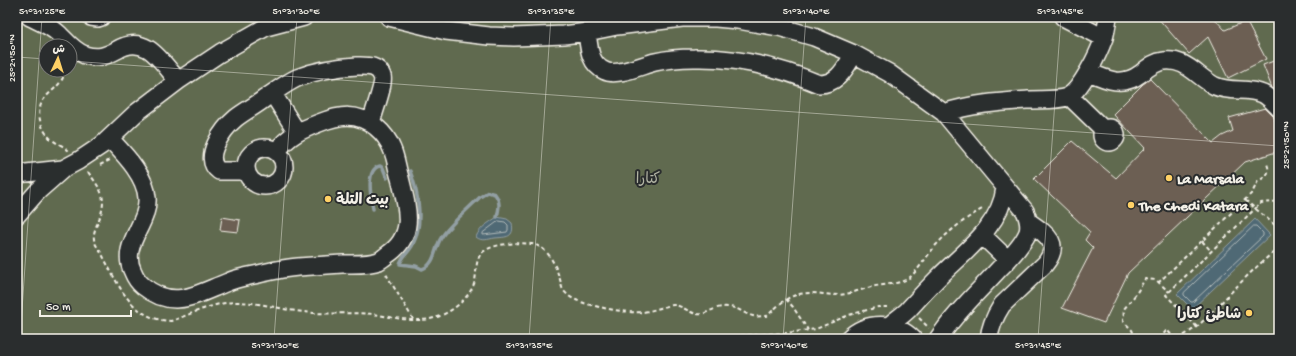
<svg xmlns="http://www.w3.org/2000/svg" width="1296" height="356" viewBox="0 0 1296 356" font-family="'Gochi Hand','Playpen Sans Arabic',sans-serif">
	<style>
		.green { fill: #616a50; stroke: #aaae9c; fill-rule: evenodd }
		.water { fill: #506975; stroke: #929fa3 }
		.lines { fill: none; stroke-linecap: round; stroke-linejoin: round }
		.shore { stroke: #b2bbba; stroke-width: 1 }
		.stream { stroke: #929fa3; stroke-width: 3.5 }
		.building { fill: #6c5e52; stroke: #f4f1e8 }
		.minor-casing { stroke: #f4f1e8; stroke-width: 20 }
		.path { stroke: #f4f1e8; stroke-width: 2; stroke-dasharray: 4 3; stroke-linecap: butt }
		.minor { stroke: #2a2d2e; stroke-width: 17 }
		.ticks { fill: none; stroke: #f4f1e8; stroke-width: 1; stroke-opacity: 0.45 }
		.poi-dot { fill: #ffd166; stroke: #2a2d2e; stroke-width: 1.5 }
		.labels { text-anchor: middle; stroke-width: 4; stroke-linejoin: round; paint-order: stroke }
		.park-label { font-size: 15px; fill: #b2b4a4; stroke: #2a2d2e }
		.poi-label { font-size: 15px; font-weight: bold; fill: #f4f1e8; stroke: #2a2d2e; text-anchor: start }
		.neatline { fill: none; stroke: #f4f1e8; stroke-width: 1.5 }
		.ticks-label { font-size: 10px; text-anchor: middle; fill: #f4f1e8 }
	</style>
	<rect width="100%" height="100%" fill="#2a2d2e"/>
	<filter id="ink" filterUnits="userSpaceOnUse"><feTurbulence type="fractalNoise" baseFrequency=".025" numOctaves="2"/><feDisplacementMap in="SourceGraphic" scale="8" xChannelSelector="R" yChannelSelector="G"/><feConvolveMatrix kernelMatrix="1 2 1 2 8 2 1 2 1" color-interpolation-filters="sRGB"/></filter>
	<g filter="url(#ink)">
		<path class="green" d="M17,17H1279V339H17ZM46,46H70V70H46Z"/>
		<path class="water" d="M497,217L507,219L512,223C515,238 506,237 495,238C488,239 482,242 476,237C480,227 489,223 497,217Z
			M1255,219L1270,235L1192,309L1177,294Z"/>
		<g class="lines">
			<path class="shore" d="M499,221L505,222L508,225V230L507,232L483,235V233Z
				M1254,226H1256L1263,233V236L1193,302H1191L1184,295V293Z"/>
			<path class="stream" d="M410,171C418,192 424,222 413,244C410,251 401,258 400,264L416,266L422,269C436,264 434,249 441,238C448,226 469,208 480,197L488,192L495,194C501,202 499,208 497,217
				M373,209C371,198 365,169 380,166L383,168L387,178"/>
		</g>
		<path class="building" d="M1157,17H1213L1225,30L1246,21L1266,59L1228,78L1208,37L1189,54Z
			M1279,59V94L1272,88L1263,65Z
			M1150,79L1213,143L1222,136L1233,131L1229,118L1265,108L1273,116L1279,130V151L1245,162L1128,273L1104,323L1062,308L1093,248L1085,240L1090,232L1034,179L1072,141L1116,178L1145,148L1113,114L1143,84Z
			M222,217L240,220L238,232L220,230Z"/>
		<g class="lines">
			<g class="minor-casing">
				<path id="minor" d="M30,17C40,22 51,26 59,34C67,42 74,51 85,55C98,59 106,56 117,50C145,32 162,62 178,81
					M91,17L98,18L101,17
					M389,17L446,31L489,36L514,37L564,35L587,32L617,26L682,18H716L738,20L779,27L814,37L854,54L889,73L944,113L1025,211C1028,218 1030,225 1028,232C1023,245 1008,260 999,269C978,292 955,313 938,339
					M1063,17L1104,38
					M587,32C589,47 589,64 605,71C617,77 642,65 655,62C668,59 681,58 694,58C736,57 781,68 819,84C838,84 845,68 854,54
					M1089,72C1107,80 1123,87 1140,74C1148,68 1154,62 1164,61C1186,58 1197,77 1215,86C1231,93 1248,87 1263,94C1269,97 1274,103 1279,108
					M273,94L297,132
					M1069,96L1104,130
					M944,113C970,104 1000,102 1028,100C1041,99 1055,101 1067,97C1081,91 1099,52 1104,38C1106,31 1107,24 1108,17
					M1102 135a7 7 0 1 1 14 0a7 7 0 1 1-14 0Z
					M110,139C124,154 146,176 147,198C149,225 119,245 133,272C135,277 138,282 143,286C174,311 196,294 228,282C236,278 245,277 254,275C268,272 283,268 298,267C312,266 327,265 342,264C354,264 368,265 379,261C382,259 385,257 387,255C417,235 407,207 400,178C397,169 396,158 392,149C389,141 382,132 376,127C357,112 340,115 319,123C301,130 289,135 277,151
					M246 167a19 19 0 1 1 38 0a19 19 0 1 1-38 0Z
					M246,171H219C201,158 224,128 236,118C245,111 255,106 264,99C275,92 286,83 297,78C317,70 336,67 357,66C367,66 378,65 382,76C385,83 373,114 371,123
					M17,174L63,169
					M17,215L38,191L63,169L78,161L102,145L136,113L178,81L220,53L266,27L304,17
					M982,235L1008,260
					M889,326C895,320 902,316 908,310C918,299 928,288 939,277C964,252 1001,226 1005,188
					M848,339C866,321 895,321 913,339
					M989,339C990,326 995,316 1002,305L1045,264C1062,243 1046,234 1029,222"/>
			</g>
			<path class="path" d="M1269,17L1279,23
				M65,70C63,85 52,89 44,99C35,111 40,127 49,137C54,143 63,145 69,151
				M100,165L110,160
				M88,172C102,191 108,198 98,222C96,227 93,233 94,239C95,246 101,251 104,258C119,287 133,320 171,321C192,314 214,302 237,302C259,302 282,310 304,312C327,315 350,312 373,314C392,317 418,324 437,317C452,312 468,299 474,284C477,276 475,265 479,257C485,243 519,242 532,244C548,247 555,264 559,277C561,281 561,286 563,290C567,295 571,298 576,300C588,306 630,314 643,312C653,311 664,306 673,305C683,305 692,316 702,314C712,311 716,306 728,307C738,307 744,314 753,316C757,317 763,316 767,316C775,309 782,300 793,296C807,290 823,295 838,295C850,294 860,290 871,287C883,284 898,285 909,278C917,272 929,253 936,245C950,230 965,219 982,209
				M1245,200L1276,226L1279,231
				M1202,241L1211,251
				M386,274L413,319
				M1158,283L1252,193L1258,181C1266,177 1271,173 1267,164
				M786,299L793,307L808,330
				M919,318L929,328
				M1197,327L1166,295L1261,203L1273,202L1279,200
				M17,334L28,339
				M685,339L787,333L816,329L849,315L878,307H887
				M1136,339L1132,330L1123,321L1124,309L1136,294L1145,279L1156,280L1169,292
				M1159,339L1167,330L1175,339
				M1178,339C1186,334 1195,329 1201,323C1227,298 1250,270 1279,248"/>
			<use href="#minor" class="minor"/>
		</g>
	</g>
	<path class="ticks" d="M17,57L46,59M70,61L1279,146M17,338L36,339M20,339L42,17M274,339L297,17M529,339L551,17M783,339L806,17M1038,339L1061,17"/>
	<g class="poi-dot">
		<circle cx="1169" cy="178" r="4"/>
		<circle cx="328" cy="199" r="4"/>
		<circle cx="1131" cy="205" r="4"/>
		<circle cx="1249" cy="313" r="4"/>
	</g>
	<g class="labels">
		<g class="park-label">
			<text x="648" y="183">كتارا</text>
		</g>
		<g class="poi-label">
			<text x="1177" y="183">La Marsala</text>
			<text x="336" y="204">بيت التلة</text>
			<text x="1139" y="210">The Chedi Katara</text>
			<text x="1241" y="318" text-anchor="end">شاطئ كتارا</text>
		</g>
	</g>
	<rect width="1296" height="356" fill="none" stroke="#2a2d2e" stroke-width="44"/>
	<g transform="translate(58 58) rotate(4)"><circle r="19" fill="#2a2d2e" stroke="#7b7b78"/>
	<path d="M0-3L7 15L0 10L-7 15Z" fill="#ffd166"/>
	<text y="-6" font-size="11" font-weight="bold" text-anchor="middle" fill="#f4f1e8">ش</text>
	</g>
	<path d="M40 310v6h91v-6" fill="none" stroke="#f4f1e8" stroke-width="2"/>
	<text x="46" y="310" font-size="12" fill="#f4f1e8" stroke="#2a2d2e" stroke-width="3" paint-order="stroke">50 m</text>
	<rect x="22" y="22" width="1252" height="312" class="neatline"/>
	<g class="ticks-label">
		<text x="42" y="14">51°31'25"E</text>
		<text x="296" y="14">51°31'30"E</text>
		<text x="551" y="14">51°31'35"E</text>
		<text x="806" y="14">51°31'40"E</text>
		<text x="1060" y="14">51°31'45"E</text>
		<text transform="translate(11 58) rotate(-90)" y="4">25°21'50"N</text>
		<text transform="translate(1285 145) rotate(-90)" y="4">25°21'50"N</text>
		<text x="275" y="348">51°31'30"E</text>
		<text x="529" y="348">51°31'35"E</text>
		<text x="784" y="348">51°31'40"E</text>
		<text x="1038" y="348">51°31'45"E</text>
	</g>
</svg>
